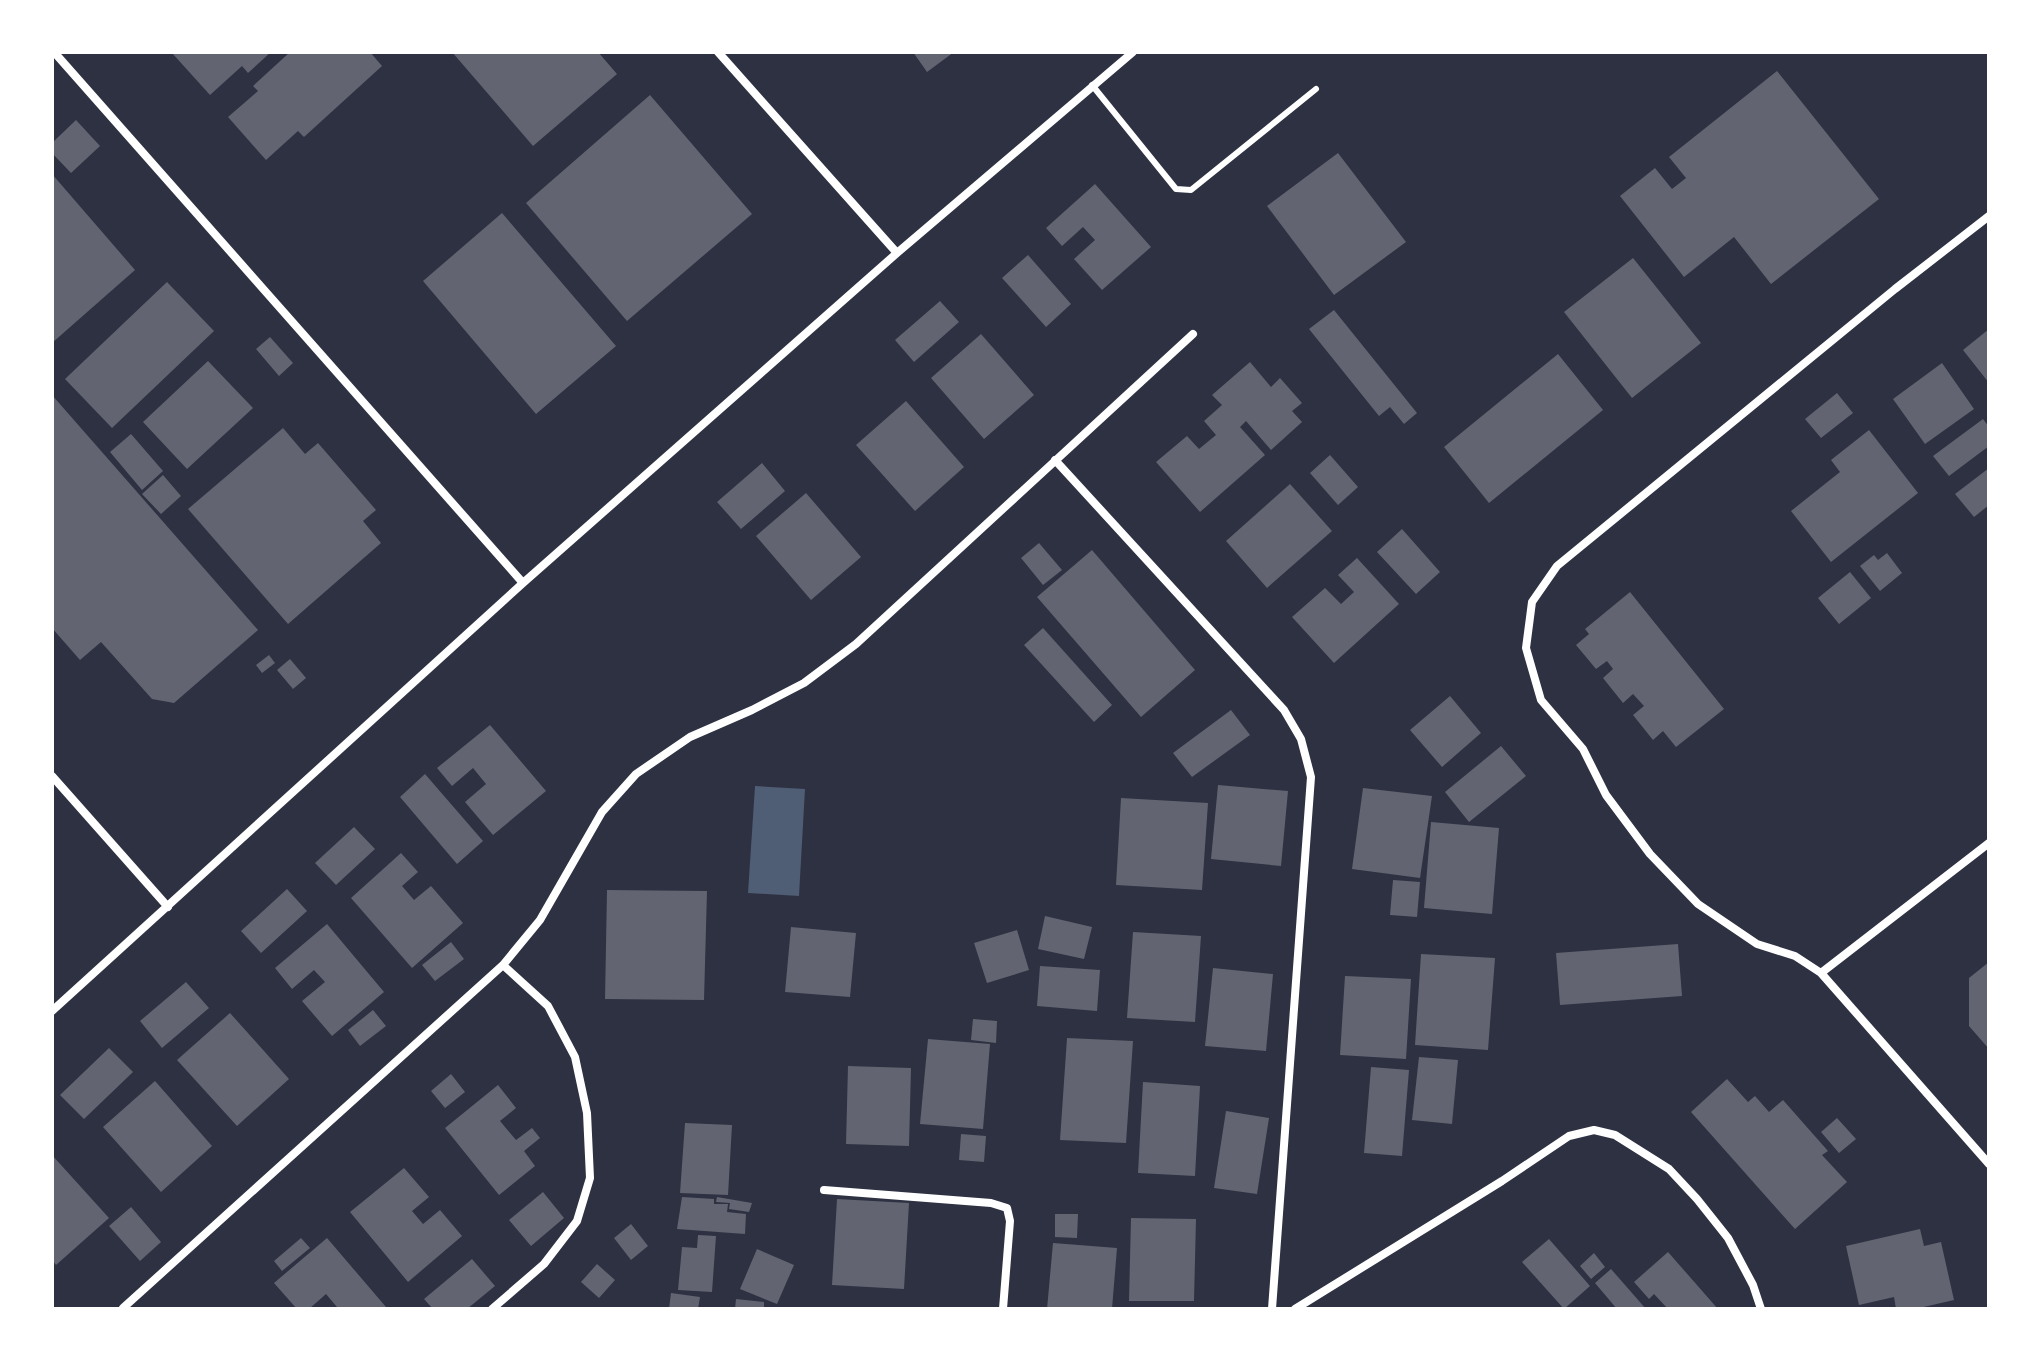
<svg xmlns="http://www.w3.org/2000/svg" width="2041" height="1361" viewBox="0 0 2041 1361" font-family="Bitter,serif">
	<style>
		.water { fill: #4f5d75 }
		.building { fill: #626471 }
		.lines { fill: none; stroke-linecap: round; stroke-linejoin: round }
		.service { stroke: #fff; stroke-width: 6 }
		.minor { stroke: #fff; stroke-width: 8 }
	</style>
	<rect width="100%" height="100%" fill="#2d3142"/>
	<path class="water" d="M755,786L805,789L799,896L748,893Z"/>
	<path class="building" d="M174,52H271L248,73L242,66L210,95L172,53Z
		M290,52H370L382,66L304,137L298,131L266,160L228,117L258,91L253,86Z
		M452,52H598L617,74L533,146Z
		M913,52H954L927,72Z
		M1777,71L1879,199L1771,284L1734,237L1684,277L1620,196L1655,168L1672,189L1686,178L1669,157Z
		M650,95L752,214L627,321L526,203Z
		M76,120L100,146L71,173L52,153V143Z
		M1338,153L1406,242L1334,295L1267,206Z
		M52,174L135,270L52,343Z
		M1095,184L1151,247L1102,290L1074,259L1095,240L1083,227L1062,246L1046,228Z
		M502,213L616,346L536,414L423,281Z
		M1028,255L1071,304L1046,327L1002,278Z
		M1633,258L1701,343L1632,398L1564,312Z
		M167,282L214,331L112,428L65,379Z
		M940,301L959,322L914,362L895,340Z
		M1334,310L1417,413L1404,424L1390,407L1379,416L1309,329Z
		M1989,329V383L1963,350Z
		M981,334L1034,395L984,439L931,378Z
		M270,337L293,363L279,376L256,349Z
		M1558,354L1603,410L1489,503L1444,447Z
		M208,361L253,408L187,469L143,422Z
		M1250,362L1271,387L1280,378L1302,403L1292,411L1302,422L1271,450L1246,421L1240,427L1265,455L1200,512L1156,462L1187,436L1199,449L1216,435L1204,421L1222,405L1212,395Z
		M1942,363L1974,409L1925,444L1893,399Z
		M1837,393L1853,413L1821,438L1805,419Z
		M52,395L258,630L174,703L152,699L101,642L80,660L52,628Z
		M906,401L964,467L915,511L856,445Z
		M1983,419L1989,427V446L1949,476L1933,456Z
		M283,428L305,454L318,443L376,510L363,521L381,543L288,624L188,509Z
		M1869,430L1918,493L1831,562L1791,511L1840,472L1831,460Z
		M131,434L163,471L142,490L110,452Z
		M1330,455L1358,487L1338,505L1310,473Z
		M762,463L785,491L741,529L717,502Z
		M1989,468V505L1974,517L1955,494Z
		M163,475L181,496L161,514L142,494Z
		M1290,484L1332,531L1267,588L1226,541Z
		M806,493L861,557L811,600L756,536Z
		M1402,529L1440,572L1416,594L1377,552Z
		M1039,543L1062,570L1043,585L1021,558Z
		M1092,550L1195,670L1141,717L1037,597Z
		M1887,553L1902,573L1880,591L1860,566L1874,555L1878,560Z
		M1357,558L1399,604L1334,663L1292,617L1325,588L1341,604L1354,592L1338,575Z
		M1850,572L1871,598L1839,624L1818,598Z
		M1630,592L1724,709L1676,747L1663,731L1653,740L1633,715L1644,706L1633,694L1623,703L1603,678L1613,669L1607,661L1596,669L1576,645L1589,634L1585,629Z
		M1043,628L1112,705L1094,722L1024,645Z
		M269,655L275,663L262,673L256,665Z
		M290,659L306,678L293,689L277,670Z
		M1450,696L1481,733L1442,767L1410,730Z
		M1231,710L1250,735L1192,777L1173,753Z
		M490,725L546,791L493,835L465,802L486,784L473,768L452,786L437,768Z
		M1501,746L1526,776L1469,822L1445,792Z
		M425,774L483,841L457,864L400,797Z
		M1218,785L1288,791L1281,866L1211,859Z
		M1363,788L1432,796L1420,878L1352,869Z
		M1121,798L1208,803L1202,890L1116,885Z
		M1431,822L1499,828L1492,914L1424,908Z
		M354,827L375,849L336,885L315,863Z
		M401,853L418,872L402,886L414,900L431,886L463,923L412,968L351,898Z
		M1393,880L1420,882L1417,917L1390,915Z
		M287,889L307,911L261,953L241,931Z
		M607,890L707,891L704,1000L605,999Z
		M1045,916L1092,927L1084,959L1038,949Z
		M327,924L384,992L332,1036L302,1001L325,982L314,970L292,989L275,968Z
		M791,927L856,933L850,997L785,992Z
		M1017,930L1029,970L987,983L974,943Z
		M1133,932L1201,936L1195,1022L1127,1018Z
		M451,942L464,959L435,981L422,965Z
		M1678,944L1682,996L1560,1005L1556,953Z
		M1421,954L1495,958L1488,1050L1415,1045Z
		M1989,962V1049L1969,1026V978Z
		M1040,966L1100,970L1097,1011L1037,1006Z
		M1213,968L1273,974L1266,1051L1205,1046Z
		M1345,976L1411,979L1406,1059L1340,1055Z
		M186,982L209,1008L162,1048L140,1021Z
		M373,1010L386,1026L360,1046L348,1030Z
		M230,1013L289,1079L237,1126L177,1060Z
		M973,1019L997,1021L996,1043L971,1040Z
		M1067,1038L1133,1041L1126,1143L1060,1140Z
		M928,1039L990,1044L983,1129L920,1124Z
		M109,1048L133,1072L84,1119L60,1095Z
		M1419,1057L1458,1060L1452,1124L1412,1120Z
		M848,1066L911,1068L909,1146L846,1144Z
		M1371,1067L1409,1070L1402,1156L1364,1153Z
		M451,1074L465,1092L445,1108L431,1091Z
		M1727,1079L1748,1102L1755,1096L1769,1112L1783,1100L1828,1151L1822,1155L1847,1182L1795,1229L1691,1112Z
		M155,1081L212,1146L161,1192L103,1127Z
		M1143,1082L1200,1086L1195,1176L1138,1173Z
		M498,1085L516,1108L500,1121L516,1140L532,1128L540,1138L524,1151L535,1166L499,1195L445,1128Z
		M1226,1111L1269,1118L1257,1194L1214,1188Z
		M1837,1118L1856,1139L1839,1153L1821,1132Z
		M685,1123L732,1125L728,1195L680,1193Z
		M961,1134L986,1136L984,1162L959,1160Z
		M52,1155L109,1218L56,1265L52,1260Z
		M404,1168L429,1197L412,1211L423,1224L440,1210L462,1236L408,1282L350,1212Z
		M543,1192L564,1218L531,1246L509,1220Z
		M682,1197L714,1199V1204H728L727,1212L746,1214L745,1234L677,1229Z
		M717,1197L752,1203L749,1212L729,1209L730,1203L716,1202Z
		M837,1199L909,1203L904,1289L832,1285Z
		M131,1207L161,1242L140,1261L109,1226Z
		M1055,1214H1078L1077,1238L1055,1237Z
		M1131,1218L1196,1219L1194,1301H1129Z
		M631,1224L648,1246L631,1260L614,1238Z
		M1920,1229L1924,1246L1941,1242L1954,1300L1915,1309H1896L1894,1297L1859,1305L1846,1246Z
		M698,1235L716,1236L712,1292L678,1290L682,1247L697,1248Z
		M301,1238L310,1248L282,1271L274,1261Z
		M327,1238L386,1307L384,1309H335L337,1307L326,1294L309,1309H297L274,1283Z
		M1549,1239L1590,1286L1564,1309L1522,1262Z
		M1053,1243L1117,1248L1112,1309H1047Z
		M757,1249L794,1265L777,1304L740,1289Z
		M1668,1252L1718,1309H1668L1654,1294L1649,1299L1634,1282Z
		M1594,1253L1605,1267L1591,1279L1580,1266Z
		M472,1259L495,1286L467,1309H433L424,1299Z
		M597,1264L615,1280L599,1298L581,1282Z
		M1611,1269L1646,1309H1617L1595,1283Z
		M671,1293L700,1297L698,1309H669Z
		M736,1299L764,1302V1309H735Z"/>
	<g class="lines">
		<path class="service" d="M1092,85L1176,189L1191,190L1316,89"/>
		<path class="minor" d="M54,52L523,583
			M718,52L897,253
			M1989,216L1895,289L1557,566L1532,602L1526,648L1541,700L1583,749L1606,795L1650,854L1698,904L1757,944L1795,956L1821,973L1989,1164
			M1055,460L1284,710L1301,739L1311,777L1272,1309
			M52,776L168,907
			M1821,973L1989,843
			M52,1011L523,583L897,253L1133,52
			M824,1190L991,1203L1007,1208L1010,1221L1003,1309
			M123,1308L503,965L540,920L602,812L636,774L690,737L752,710L804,683L856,644L1193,334
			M492,1309L544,1264L577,1221L590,1178L587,1113L575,1057L548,1006L503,965
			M1295,1309L1502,1181L1569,1136L1594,1130L1615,1135L1669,1169L1697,1199L1728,1238L1753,1285L1761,1309"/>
	</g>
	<rect width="2041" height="1361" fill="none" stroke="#ffffff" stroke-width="108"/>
</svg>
